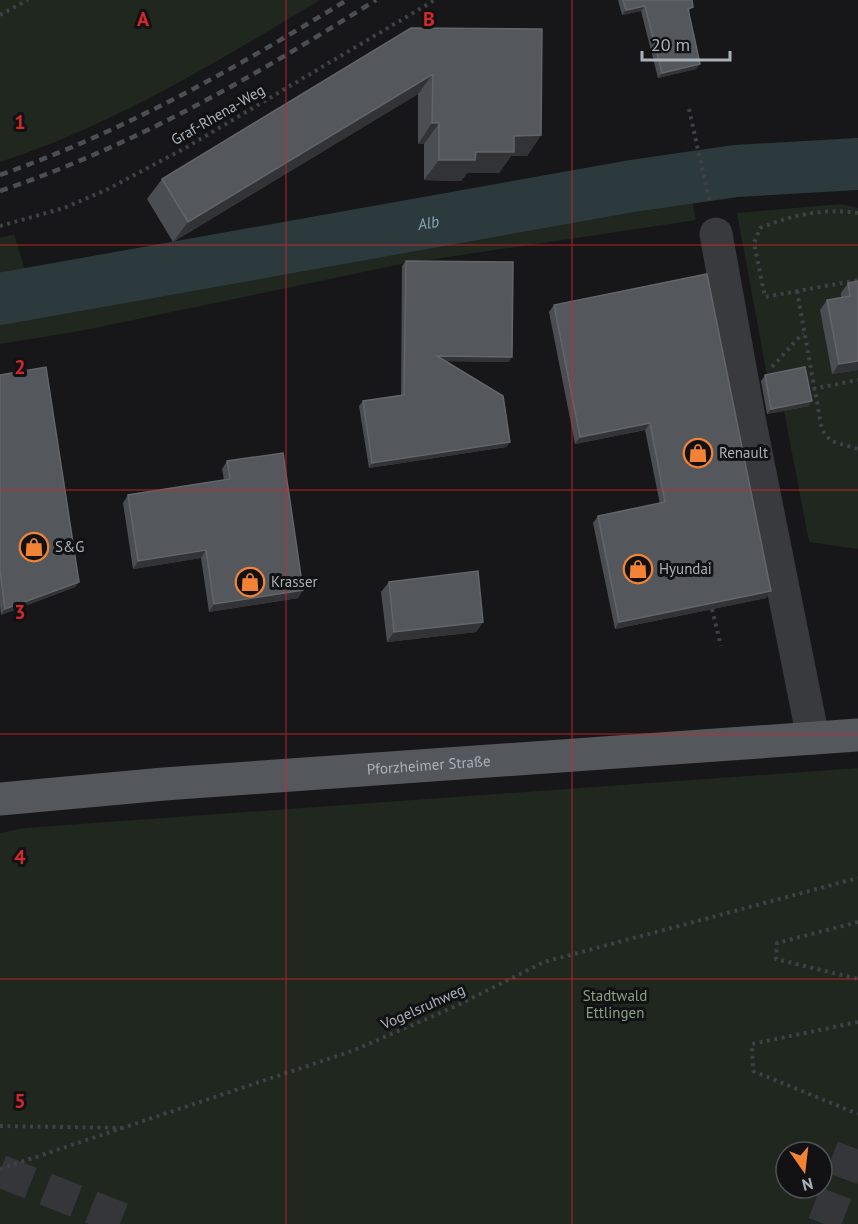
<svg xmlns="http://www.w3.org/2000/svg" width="858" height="1224" viewBox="0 0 858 1224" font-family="'PT Sans',sans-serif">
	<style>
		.green { fill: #1f271f; fill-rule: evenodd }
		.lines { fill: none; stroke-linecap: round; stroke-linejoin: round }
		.river { stroke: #2d3a3d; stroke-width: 52 }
		.minor-tunnel { stroke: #343639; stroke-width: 33; stroke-dasharray: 33 16; stroke-linecap: butt }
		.major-tunnel { stroke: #343639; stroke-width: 33; stroke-dasharray: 33 16; stroke-linecap: butt }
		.path { stroke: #3e4145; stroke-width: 4; stroke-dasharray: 3 4.5; stroke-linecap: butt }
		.minor { stroke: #383a3e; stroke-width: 33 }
		.major { stroke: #54585d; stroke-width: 33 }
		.rail { stroke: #4b4f53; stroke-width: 4.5; stroke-dasharray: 8 6; stroke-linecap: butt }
		.wall { fill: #4a4d51 }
		.shaded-wall { fill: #313336 }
		.building { fill: #54585c; stroke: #62666b; stroke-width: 1.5 }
		.grid { fill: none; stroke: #d62828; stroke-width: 1.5; stroke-opacity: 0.55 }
		.labels { text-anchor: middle; stroke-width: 6; stroke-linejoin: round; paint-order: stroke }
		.street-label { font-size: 15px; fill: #a9b2b9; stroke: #121214 }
		.poi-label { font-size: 15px; fill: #a9b2b9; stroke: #121214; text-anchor: start }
		.park-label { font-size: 15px; fill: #87a380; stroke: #121214 }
		.water-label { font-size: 16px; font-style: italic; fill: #80a8b3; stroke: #121214 }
		.grid-label { font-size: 20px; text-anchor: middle; font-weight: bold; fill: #d62828; stroke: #121214; stroke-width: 6; stroke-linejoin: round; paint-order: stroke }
	</style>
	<rect width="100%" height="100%" fill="#171719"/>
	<path class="green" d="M0,0H320C218,61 114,125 0,162Z
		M683,156L696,220L402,264L80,331L0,344V238L14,234L25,270Z
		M841,204L858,208V549L809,542L784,411L774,413L737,213Z
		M858,768V1224H0V833L25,828ZM786,1152H822V1188H786Z"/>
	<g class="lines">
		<path class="river" id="s1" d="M0,299L632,186L736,171L858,164"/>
		<path class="minor-tunnel" d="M824,1224L858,1135"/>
		<path class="major-tunnel" d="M0,1171L134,1224"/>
		<path class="path" d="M0,15L28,0
			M689,109L710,204
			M858,213C823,208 792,215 760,228L754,243L765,297L858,280
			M0,226L64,208L106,190L187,147L435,0
			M797,291L822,430L831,441L858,449
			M772,367L803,333
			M813,389L858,380
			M712,609L721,646
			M858,922L777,943L776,959L858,979
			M858,1022L752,1044L753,1071L858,1114
			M0,1126L121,1128
			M0,1169L352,1051L454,1007L544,962L858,878"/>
		<path class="minor" d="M716,234L750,423L813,738"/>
		<path class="major" id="s2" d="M0,799L164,784L858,735"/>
		<path class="rail" d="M0,175C125,131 234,69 347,0
			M0,191C138,144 253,77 376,0"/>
	</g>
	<path class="wall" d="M618,0H692L689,12H688L700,64L696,69L658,78L641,11L622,15Z
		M411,28L541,135L527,156H511L499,173H467L461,181L424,180V144H418V94L173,242L147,199L162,179Z
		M406,261L509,362L445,361L510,442L506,447L369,468L359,406L363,401L401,395L402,266Z
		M707,274L771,591L766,598L615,629L593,523L598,516L660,504L645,430L575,444L549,312L554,305Z
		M858,281V370L832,374L820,310L827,300L841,297V293L848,283Z
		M0,375L79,582L75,587L1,615L0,606Z
		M765,375L809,406L767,414L761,381Z
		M227,461L303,590L298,598L209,612L201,558L133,569L123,503L128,495L224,480L222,469Z
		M389,582L483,622L476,632L387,642L381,592Z"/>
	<path class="shaded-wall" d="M645,6L641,11L622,15L626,10Z
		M700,64L696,69L658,78L662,73Z
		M433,74L418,94L173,242L188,222Z
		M432,123H439L424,144H418Z
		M541,135L527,156H511L499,173H467L461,181L424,180L439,160L476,152L514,136Z
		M437,356L512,357L509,362L433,361Z
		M858,361V370L832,374L839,364Z
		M812,401L809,406L767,414L771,409Z
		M650,423L645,430L575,444L580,437Z
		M510,442L506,447L369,468L372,463Z
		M206,550L201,558L133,569L138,561Z
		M79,582L75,587L1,615L5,609Z
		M303,590L298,598L209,612L214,604Z
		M771,591L766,598L615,629L619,622Z
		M483,622L476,632L387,642L394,632Z"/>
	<path class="building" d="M623,0H692L693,7L688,9L700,64L662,73L645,6L626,10Z
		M411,28L542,29L541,135L514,136V152H476L475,160H439V123H432L433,74L188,222L162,179Z
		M406,261L513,262L512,357L437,356L503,396L510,442L372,463L363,401L404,395Z
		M707,274L771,591L619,622L598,516L665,502L650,423L580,437L554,305Z
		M858,281V361L839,364L827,300L850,296L848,283Z
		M46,367L79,582L5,609L0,571V375Z
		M805,367L812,401L771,409L765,375Z
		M283,453L303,590L214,604L206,550L138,561L128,495L230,479L227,461Z
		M478,571L483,622L394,632L389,582Z"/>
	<path class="grid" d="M286,0V1224M572,0V1224M0,245H858M0,490H858M0,734H858M0,979H858"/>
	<defs>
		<g id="shop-ring" transform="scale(1.5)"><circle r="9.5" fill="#121214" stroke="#f28335" stroke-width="1.5"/><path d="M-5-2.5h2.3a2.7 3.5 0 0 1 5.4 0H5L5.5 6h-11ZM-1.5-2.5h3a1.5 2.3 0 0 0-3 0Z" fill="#f28335"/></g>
	</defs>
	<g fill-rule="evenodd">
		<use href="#shop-ring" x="698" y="453"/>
		<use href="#shop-ring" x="34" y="547"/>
		<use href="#shop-ring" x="638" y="569"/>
		<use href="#shop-ring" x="250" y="582"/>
	</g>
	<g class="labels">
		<g class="street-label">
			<text transform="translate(218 115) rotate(-30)" y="5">Graf-Rhena-Weg</text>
			<text dy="5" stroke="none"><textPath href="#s2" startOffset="430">Pforzheimer Straße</textPath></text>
			<text transform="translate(423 1007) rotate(-24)" y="5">Vogelsruhweg</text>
		</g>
		<g class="poi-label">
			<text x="719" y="458">Renault</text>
			<text x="55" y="552">S&amp;G</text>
			<text x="659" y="574">Hyundai</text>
			<text x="271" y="587">Krasser</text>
		</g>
		<g class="park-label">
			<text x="615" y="1001">Stadtwald<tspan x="615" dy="17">Ettlingen</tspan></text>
		</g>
		<g class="water-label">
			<text dy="6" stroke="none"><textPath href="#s1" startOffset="435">Alb</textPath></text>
		</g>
	</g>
	<g class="grid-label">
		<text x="143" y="26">A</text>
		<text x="429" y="26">B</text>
		<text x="20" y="129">1</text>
		<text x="20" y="374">2</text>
		<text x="20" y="619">3</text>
		<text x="20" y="864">4</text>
		<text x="20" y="1108">5</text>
	</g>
	<g transform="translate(804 1170) rotate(166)"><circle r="28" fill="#121214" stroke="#4e5256" stroke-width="1.5"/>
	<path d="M0-4.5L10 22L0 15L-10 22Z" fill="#f28335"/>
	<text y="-9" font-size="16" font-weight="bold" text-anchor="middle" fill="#a9b2b9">N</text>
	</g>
	<path d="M642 51v9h88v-9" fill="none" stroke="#a9b2b9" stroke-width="3"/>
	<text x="651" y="51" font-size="18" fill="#a9b2b9" stroke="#121214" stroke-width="4.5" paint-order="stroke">20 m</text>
</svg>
